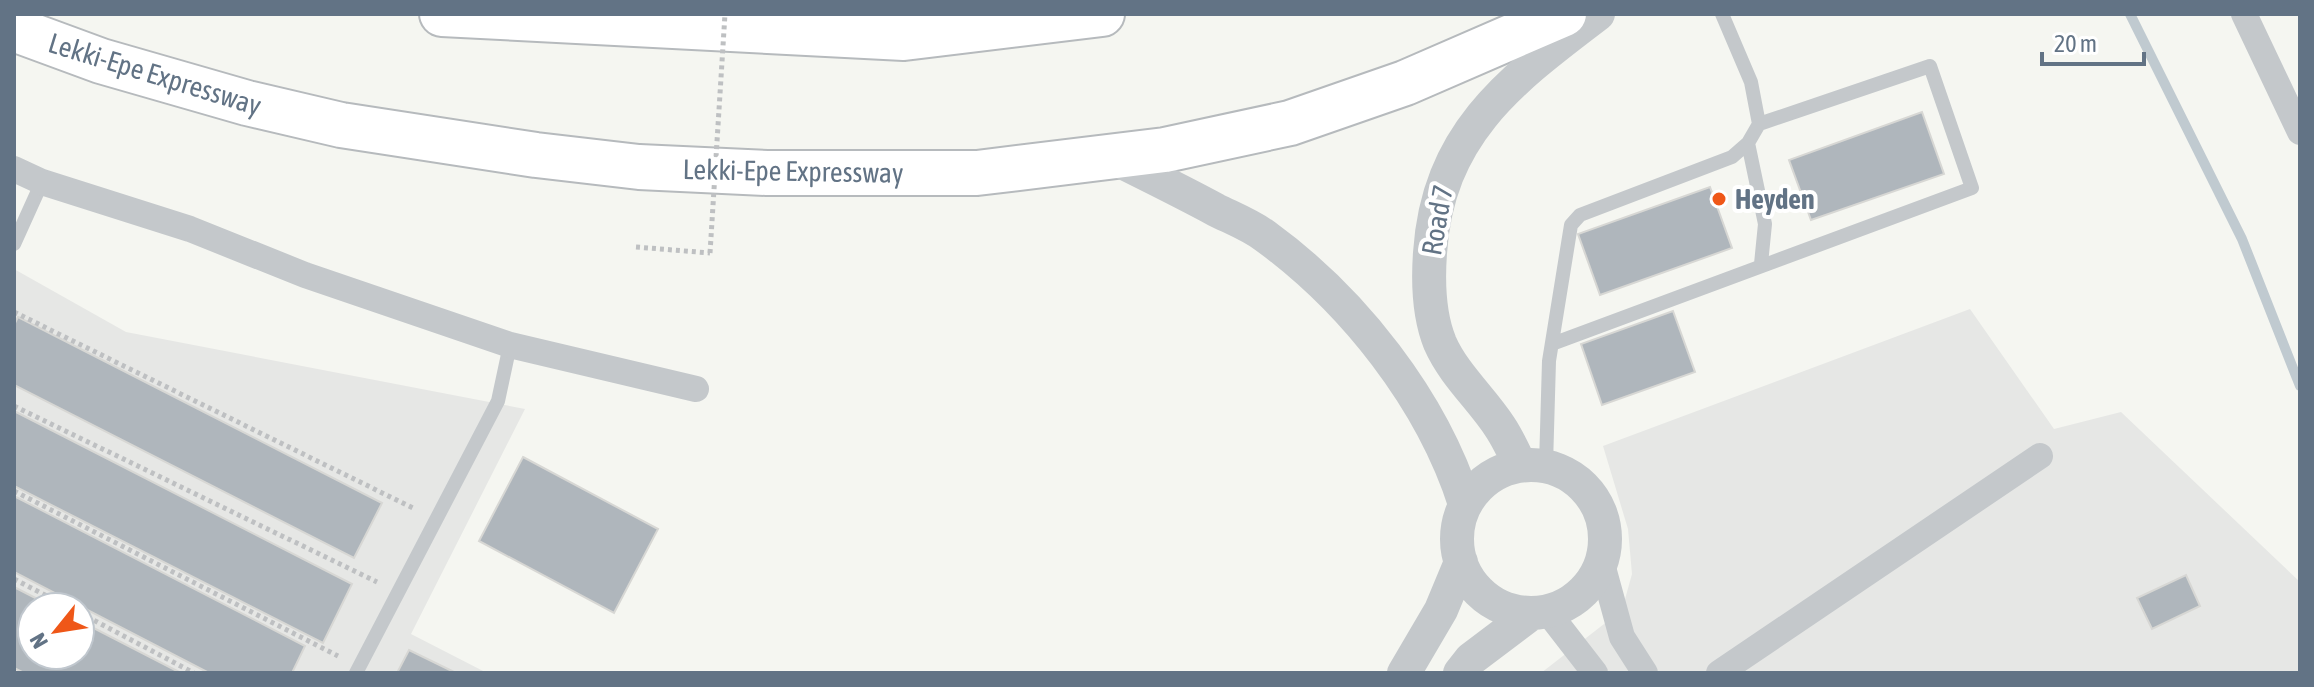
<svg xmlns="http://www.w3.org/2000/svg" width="2314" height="687" viewBox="0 0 2314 687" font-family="'Asap Condensed',sans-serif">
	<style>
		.built { fill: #e6e7e5; fill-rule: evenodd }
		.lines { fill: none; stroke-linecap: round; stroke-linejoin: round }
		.stream { stroke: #c0cad0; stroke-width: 10 }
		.building { fill: #afb6bc; stroke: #d7d7d4; stroke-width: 2 }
		.trunk-casing { stroke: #b6babd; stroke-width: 48 }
		.path { stroke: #bec0c2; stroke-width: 5; stroke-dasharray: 4 4; stroke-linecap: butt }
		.service { stroke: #c4c8cb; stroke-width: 14 }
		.minor { stroke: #c4c8cb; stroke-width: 26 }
		.tertiary { stroke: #c4c8cb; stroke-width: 34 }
		.trunk { stroke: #fff; stroke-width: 44 }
		.path-bridge { stroke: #bec0c2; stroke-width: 5; stroke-dasharray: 4 4; stroke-linecap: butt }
		.poi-dot { fill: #ef5718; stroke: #fff; stroke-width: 3 }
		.labels { text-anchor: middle; stroke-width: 8; stroke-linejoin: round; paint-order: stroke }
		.street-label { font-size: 28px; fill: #627385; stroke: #fff }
		.poi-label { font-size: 28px; font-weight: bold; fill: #627385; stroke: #fff; text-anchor: start }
	</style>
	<rect width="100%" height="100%" fill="#f5f6f1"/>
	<path class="built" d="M14,269L126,332L525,409L411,634L487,673H14ZM32,607H80V655H32Z
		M1970,309L2054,429L2121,412L2300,582V673H1541L1622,610L1632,574L1628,529L1603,446Z"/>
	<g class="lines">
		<path class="stream" d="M2130,14L2242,239L2300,386"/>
	</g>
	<path class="building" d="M1922,112L1944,174L1811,220L1789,160Z
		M1710,187L1732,248L1600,295L1578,234Z
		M1673,311L1695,372L1602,405L1581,344Z
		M18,317L382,503L354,558L14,385V325Z
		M14,411L352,584L323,643L14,486Z
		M523,457L658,529L614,613L479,541Z
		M14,496L305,646L292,673H209L14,572Z
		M2186,575L2200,606L2152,629L2137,598Z
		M14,587L53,607H32V655H80V621L181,673H24L14,668Z
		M409,650L456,673H397Z"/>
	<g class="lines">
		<g class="trunk-casing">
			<path id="trunk" d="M442,14L904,38L1102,14
				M14,29L101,61L247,103L341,125L536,155L639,167L767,173H977L1165,150L1290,123L1405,83L1564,14"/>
		</g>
		<path class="path" d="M636,247L710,253
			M14,312L415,509
			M14,406L377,582
			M14,491L338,656
			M14,579L68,607
			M80,613L194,673"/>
		<path class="service" d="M1748,143L1765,224L1761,264
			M14,244L42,182
			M1552,344L1972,188L1930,66L1759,124
			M1546,465L1549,361L1571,225L1580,215L1732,157L1748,143L1759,124L1751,82L1722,14
			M356,673L498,401L510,345"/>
		<path class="minor" d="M2244,14L2300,132
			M14,169L42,182L190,229L305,275L510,345L696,389
			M1602,564L1622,637L1645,673
			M1547,611L1595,673
			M1719,673L2040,456"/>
		<path class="tertiary" d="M1108,155C1144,173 1181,191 1216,210C1232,218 1250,225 1265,236C1353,300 1432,400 1465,504
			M1520,465C1514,452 1508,439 1500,427C1482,399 1454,375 1440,343C1429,316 1428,281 1430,253C1438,133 1510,81 1598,14
			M1457 539a74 74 0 1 1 148 0a74 74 0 1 1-148 0Z
			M1404,673L1441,610L1461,562
			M1460,673L1471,659L1532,613"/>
		<use href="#trunk" class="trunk"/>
		<path class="path-bridge" d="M710,253L725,14"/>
	</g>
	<circle class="poi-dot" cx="1719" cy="199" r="8"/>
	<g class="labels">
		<g class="street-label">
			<text transform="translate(155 74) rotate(17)" y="10">Lekki-Epe Expressway</text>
			<text transform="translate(793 171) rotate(1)" y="10">Lekki-Epe Expressway</text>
			<text transform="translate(1437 220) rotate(-80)" y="10">Road 7</text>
		</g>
		<g class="poi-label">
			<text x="1735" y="209">Heyden</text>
		</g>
	</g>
	<rect width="2314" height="687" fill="none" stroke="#627385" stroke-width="32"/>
	<g transform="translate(56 631) rotate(240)"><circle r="38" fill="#ffffff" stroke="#c0c7ce" stroke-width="2"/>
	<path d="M0-6L14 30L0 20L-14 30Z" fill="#ef5718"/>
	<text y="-12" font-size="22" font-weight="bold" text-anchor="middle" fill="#627385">N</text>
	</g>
	<path d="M2042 52v12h102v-12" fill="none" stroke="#627385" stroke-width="4"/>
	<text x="2054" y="52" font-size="24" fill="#627385" stroke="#ffffff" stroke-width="6" paint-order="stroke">20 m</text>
</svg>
